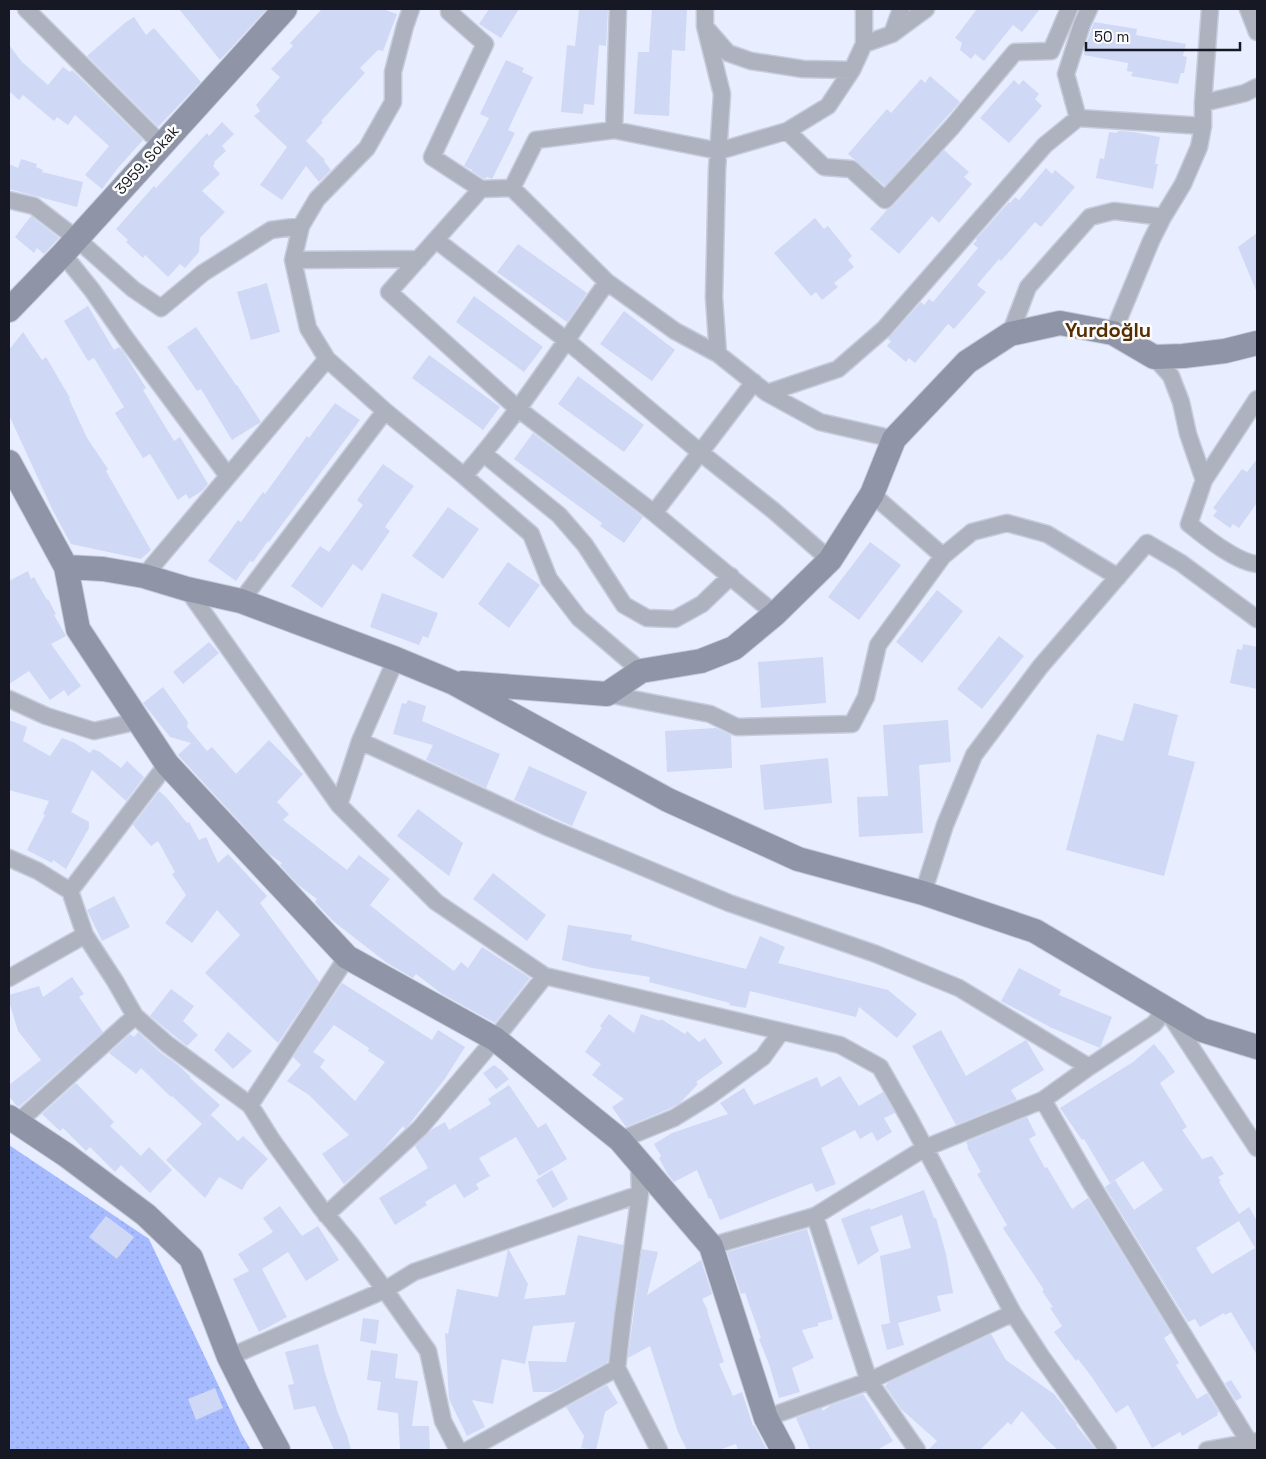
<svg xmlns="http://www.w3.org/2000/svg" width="1266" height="1459" viewBox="0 0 1266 1459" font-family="'Space Grotesk',sans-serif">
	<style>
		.grass { fill: url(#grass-dots) }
		.building { fill: #cfd8f4; fill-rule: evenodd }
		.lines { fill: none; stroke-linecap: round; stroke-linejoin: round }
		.street-casing { stroke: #c6ccdc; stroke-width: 19 }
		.secondary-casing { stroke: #c6ccdc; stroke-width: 26 }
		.street { stroke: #aeb2be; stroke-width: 16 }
		.secondary { stroke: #8f95a6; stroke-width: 24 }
		.labels { text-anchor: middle; stroke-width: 5; stroke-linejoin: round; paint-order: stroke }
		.street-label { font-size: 15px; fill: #161923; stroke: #fcfcfc }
		.district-label { font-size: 20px; font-weight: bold; fill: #562e01; stroke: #fcfcfc }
	</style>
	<defs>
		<pattern id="grass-dots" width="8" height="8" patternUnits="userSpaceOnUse" patternTransform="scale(1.25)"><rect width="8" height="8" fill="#a6bbff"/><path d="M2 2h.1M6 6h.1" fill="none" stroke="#8ea0da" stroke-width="1.8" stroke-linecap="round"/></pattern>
	</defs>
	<rect width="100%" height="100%" fill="#e8eeff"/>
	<path class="grass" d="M9,1145L149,1239L242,1435L251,1450H9Z"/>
	<path class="building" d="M179,9H267L220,60Z
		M322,9H382L397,14L383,51L378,50L360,68L365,73L321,121L323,122L306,141L325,160L324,161L331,170L319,182L306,166L282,200L260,185L287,147L254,116L260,111L256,105L280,77L271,69L293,46L290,43Z
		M489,9H519L501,38L479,24Z
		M579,9H608L606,46L599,45L594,105L584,104L583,114L561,112L567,45L575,46Z
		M652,9H687L685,51L672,50L669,116L634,114L638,52H649Z
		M977,9H1040L1022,32L1013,25L984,61L975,54L971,59L960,50L962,43L955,38Z
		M134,17L146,35L154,28L201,82L158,127L87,56L126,22Z
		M1094,22L1137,29L1136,35L1186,44L1183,56L1187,57L1184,73H1181L1178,84L1131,76L1133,72L1127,71L1128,63L1084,55L1085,48Z
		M9,45L22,62L48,85L63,67L70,72L72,70L143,140L118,168L102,189L85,175L109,146L75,115L68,125L57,117L54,121L23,95L19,100L9,91Z
		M506,60L524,68L522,72L533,77L508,130L515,133L492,179L487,177L484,179L472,171V170L464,166L489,118L480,114Z
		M930,76L960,102L885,186L848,154L887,109L891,113L921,79L925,83Z
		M1014,80L1019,85L1023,80L1039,94L1035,99L1042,106L1009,143L980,118Z
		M222,122L234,134L222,146L226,151L214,162L215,163L213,166L220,174L202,191L225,212L200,238L199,252L185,268L180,264L168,277L145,255L143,258L126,242L128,240L116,229L154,186L156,188L207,133L209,136Z
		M1118,131L1133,132L1160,137L1155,164H1158L1153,189L1096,178L1100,158L1104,159L1109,132L1117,133Z
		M944,150L969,172L964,177L972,184L939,223L932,216L899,254L870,229L887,210L892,207Z
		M21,159L37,164L36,167L43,170L42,172L83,182L77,207L9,189V164L18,168Z
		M1046,168L1052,174L1055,170L1075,187L1041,227L1035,222L1001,261L999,259L977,285L986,292L954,329L948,324L915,363L909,358L906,362L887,346L891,341L888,339L921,302L924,305L929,299L933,302L978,248L973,244L977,240L976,239L1009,202L1010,203L1015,197L1019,200Z
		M31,216L59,238L44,254L37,248L34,253L15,237Z
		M815,218L824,229L828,226L852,256L848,260L854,267L834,283L838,287L822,300L816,292L811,296L774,253Z
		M1257,233V293L1238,247Z
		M518,244L587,293L567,322L497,272Z
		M267,283L280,332L251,340L237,292Z
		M474,296L543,347L524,372L456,322Z
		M88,306L114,350L119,347L123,351L146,388L143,390L174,441L180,437L208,484L202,491L189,499L186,494L178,500L150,454L143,458L115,413L124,407L94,358L88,361L64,321Z
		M624,311L675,350L652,381L600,344Z
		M196,327L236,385H237L261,422L232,440L201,389L197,391L167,347Z
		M23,332L42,360L46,357L70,398L69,399L87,438L108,469L106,471L151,550L141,559L71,544L53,511L9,415V350Z
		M429,355L500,407L483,430L412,378Z
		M578,376L644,425L624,452L558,404Z
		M335,403L360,420L269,542L268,541L253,562L250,561L236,581L208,561L238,520L241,522L263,492L265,494L307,436L309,438Z
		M533,433L643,517L624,543L600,526L602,523L514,459Z
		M1257,459V503L1239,528L1233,524L1230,528L1213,516L1217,511L1213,508L1242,469L1247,472Z
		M383,464L414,486L385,527L390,531L362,571L353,564L322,608L291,586L320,546L329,552L363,505L357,500Z
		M448,507L479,529L443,579L412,556Z
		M870,542L901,565L859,620L828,597Z
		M508,562L540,585L509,628L478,604Z
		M28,571L31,579L34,577L47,600L48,599L56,614L54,615L66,636L51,644L81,686L68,696L64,690L50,700L29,671L9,684V581Z
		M937,590L963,611L922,663L896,642Z
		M382,593L438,613L428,638L423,636L419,645L370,627Z
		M999,636L1024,656L982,709L957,689Z
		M209,642L219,653L183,684L173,672Z
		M1243,644L1257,647V689L1230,683L1237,649L1242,650Z
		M823,657L826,703L761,708L758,662Z
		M163,687L188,722L187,727L207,751L212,747L236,774L269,740L303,774L277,802L289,814L283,820L347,870L359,855L390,879L370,905L407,935L454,971L461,962L468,968L482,947L530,978L495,1023L442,994L416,974L413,978L387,963L333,921L315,902L317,899L297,884L280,865L282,863L269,854L178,755L191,743L170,737L143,703Z
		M408,700L426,706L422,721L500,754L486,788L426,760L433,745L393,734L402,703L406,704Z
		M1134,703L1178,715L1168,755L1195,762L1164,876L1066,850L1097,734L1123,741Z
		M9,720L27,727L23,741L50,756L62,738L75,743L90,753L93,749L100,752L121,768L127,761L144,777L126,801L92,770L71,812L89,822V828L66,869L53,860L52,863L27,850L45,815L43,814L49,801L9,790Z
		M948,720L951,762L919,765L923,833L859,837L857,797L888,796L883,725Z
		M716,728L731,735L732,768L667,772L665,731Z
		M828,758L832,803L764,810L760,765Z
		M529,766L587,792L572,826L514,800Z
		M159,791L167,798L187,823L189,822L199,840L206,837L218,863L228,854L267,896L260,903L319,982L278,1043L205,973L240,935L217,910L192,943L165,923L186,895L172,874L175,872L158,841L151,846L133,825Z
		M418,809L463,843L449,876L397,836Z
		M493,873L546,915L527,941L473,899Z
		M114,896L130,927L102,941L87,910Z
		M568,925L632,935L631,940L746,969L760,936L785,947L778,963L888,990L917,1014L897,1038L859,1007L856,1017L750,991L746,1008L729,1005L730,1003L649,982L650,977L592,968L562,960Z
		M1019,968L1061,990L1059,995L1112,1017L1100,1048L1052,1028L1001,1001Z
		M72,977L84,994L79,997L103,1032L19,1107L16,1105L9,1096V1085L41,1060L18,1031L9,1001V995L39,986L43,997Z
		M342,983L432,1040L438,1030L465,1047L444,1080L411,1122L405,1129L403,1126L383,1149L344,1184L322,1154L349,1135L309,1095L287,1081L301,1065L293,1057ZM334,1025L369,1048L368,1051L385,1062L355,1101L320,1067L325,1060L313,1052Z
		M171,989L194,1006L183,1021L198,1035L187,1046L150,1016Z
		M609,1014L634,1033L641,1014L660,1021L661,1019L685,1034L687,1031L699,1042L705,1038L723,1063L696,1082L698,1084L680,1103L669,1109L626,1127L612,1107L624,1099L592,1075L601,1064L585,1052L602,1028L600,1026Z
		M941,1030L966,1076L1026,1040L1044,1070L1011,1090L1017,1100L956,1125L912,1046Z
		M138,1032L160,1052L178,1065L191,1077L190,1078L220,1105L202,1124L172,1096L171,1097L141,1068L136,1074L109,1053L130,1034L134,1037Z
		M228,1032L252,1051L233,1069L214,1050Z
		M1154,1044L1164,1056L1175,1072L1160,1083L1187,1127L1182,1130L1202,1159L1212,1156L1224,1174L1218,1177L1221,1181L1219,1182L1239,1214L1249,1207L1257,1221V1355L1231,1312L1225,1315L1224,1313L1200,1327L1195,1319L1188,1322L1105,1187L1115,1180L1134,1210L1163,1190L1143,1161L1110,1183L1084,1139L1082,1140L1060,1108L1133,1062ZM1239,1221L1255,1248L1212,1274L1196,1248Z
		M494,1065L501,1070L509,1079L496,1089L483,1073Z
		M840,1076L859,1106L883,1092L895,1113L884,1118L892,1132L877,1141L872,1132L860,1139L855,1130L821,1148L836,1184L816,1192L812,1183L720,1220L711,1198L709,1199L697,1170L674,1182L667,1173L659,1158L661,1156L654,1144L672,1133L728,1114L720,1103L744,1088L754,1105L817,1077L821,1087Z
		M76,1083L114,1122L110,1126L141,1156L149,1147L172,1170L150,1193L121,1165L115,1172L90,1147L86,1151L63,1128L60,1131L42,1114Z
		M509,1085L538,1128L546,1123L567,1159L539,1176L516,1137L479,1158L490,1176L476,1184L479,1189L464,1198L455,1184L425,1202L427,1205L395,1225L379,1198L428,1168L415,1146L431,1130L445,1122L449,1130L491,1104L488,1099Z
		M211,1115L238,1141L243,1136L268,1159L247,1181L242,1190L219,1177L205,1198L166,1160Z
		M1027,1117L1036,1135L1029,1139L1045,1168L1047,1167L1072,1209L1088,1198L1171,1333L1164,1338L1179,1363L1176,1365L1197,1399L1207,1393L1219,1412L1217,1413L1218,1415L1182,1436L1180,1432L1152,1448L1128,1405L1116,1413L1091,1376L1078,1359L1076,1361L1054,1332L1062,1326L1050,1308L1053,1307L1042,1291L1044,1290L1003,1228L1007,1225L977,1174L981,1172L967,1147L968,1146L966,1142Z
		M552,1170L568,1199L553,1208L536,1180Z
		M924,1190L934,1218H936L946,1254L953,1293L937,1296L941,1311L898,1323L904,1345L887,1350L881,1325L890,1323L880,1256L911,1248L902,1215L870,1227L879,1251L858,1265L841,1219L870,1208V1210Z
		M280,1206L302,1236L318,1226L339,1260L306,1281L288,1252L262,1269L287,1317L259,1332L233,1279L249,1271L238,1254L273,1232L263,1218Z
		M106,1216L134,1237L117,1259L89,1237Z
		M807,1229L833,1319L818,1323V1326L802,1330L814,1358L792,1368L800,1392L779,1398L769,1364L759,1339L761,1338L745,1293L741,1294L727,1252Z
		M578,1235L623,1245L608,1362L552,1392H533L528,1361L566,1362L575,1322L533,1326L525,1364L502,1359L493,1404L472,1400L485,1427L467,1436L449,1399L445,1333L448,1334L457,1289L498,1297L508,1250H509L528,1284L524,1299L565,1295Z
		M642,1249L658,1252L647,1295L701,1260L712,1294L702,1299L708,1311H707L724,1362L719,1364L733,1396L742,1392L753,1426L754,1425L767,1450H738L736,1444L719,1450H687L678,1432L650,1346L628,1358Z
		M363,1318L379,1320L376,1344L360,1341Z
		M991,1334L1006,1360L1054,1394L1066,1409L1065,1410L1077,1424L1076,1425L1096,1450H1058L1046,1439L1022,1411L1011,1425L1008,1422L980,1450H928L937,1441L901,1409L885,1386L889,1382Z
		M318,1344L325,1373L338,1413L347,1435L351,1450H334L315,1406L294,1410L288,1385L294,1384L285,1352Z
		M371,1350L398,1354L395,1378L418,1381L412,1426H429L430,1450H400L398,1413L377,1410L381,1382L367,1380Z
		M1231,1380L1242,1397L1236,1401L1225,1383Z
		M607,1385L618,1403L605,1412L596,1450L581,1448L584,1436L566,1407Z
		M215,1388L223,1408L196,1420L188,1399Z
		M863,1394L893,1441L877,1450H810L796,1418L822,1408L823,1411L831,1405Z"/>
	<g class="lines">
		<g class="street-casing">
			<path id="street" d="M26,9L161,144
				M411,9L405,26L393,72V102L367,148L317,199L301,226L293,260L308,328L327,359L385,411L464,476L531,534L549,579L579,618L641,671
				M452,9L449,12L485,44L432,157L481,189L389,292L517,408L654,513L775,614
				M705,9V26L722,94L717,170L714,298L718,354L767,393L820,422L894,439
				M864,9V44
				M1248,9L1257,32
				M707,29L728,53L751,61L803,69L852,70L864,44L892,34L901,9
				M892,34L926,9
				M1203,103L1245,93L1257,87
				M1078,118L1203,126
				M614,130L618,9
				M787,131L824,167L851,169L885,200L952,127L1015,52L1051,51L1069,9
				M481,189L512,188
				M9,200L34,206L77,239L133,289L161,308L203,273L271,230L301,226
				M436,240L566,340L701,453L774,511L830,560
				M63,254L92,290L124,336L228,476
				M293,260L419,259
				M1113,333L1151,241L1163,217L1183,184L1199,147L1203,126V103L1210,9
				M1010,334L1028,287L1090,217L1114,211L1163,217
				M718,354L675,331L607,282L512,188L536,140L614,130L719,151L787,131L828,106L852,70
				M1154,357L1171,376L1181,402L1188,434L1204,480L1189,524C1205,537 1236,562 1257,564
				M767,393L838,369L884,329L1045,145L1078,118L1066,74L1082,24L1089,9
				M484,454L559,515L585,545L624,605L647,618L675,619L702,604L731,576
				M464,476C517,416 561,347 607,282
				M1204,480L1257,399
				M872,494L943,556L972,532L1007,523L1047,534L1118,577
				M654,513L754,382
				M144,576L327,359
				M187,589L339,805L436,902L545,976L840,1045L880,1067L910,1120L1013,1313L1041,1356L1108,1450
				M241,601L385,411
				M607,694L710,714L737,727L852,724L866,697L878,645L943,556
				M9,699L46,716L94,731L139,721
				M360,741L547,827L729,903L876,954L959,988L1089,1067
				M339,805L360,741L396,659
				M9,858L38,871L70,891L85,935L115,981L135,1016L167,1044L250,1105L272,1140L321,1208L350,1243L385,1290L428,1351L443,1421L458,1450
				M70,891L167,764
				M923,893L945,825L974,755L1040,667L1147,543L1181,563L1257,619
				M9,978L85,935
				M1043,1100L1090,1182L1249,1442
				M250,1105L347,957
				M17,1123L135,1016
				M620,1140L674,1118L708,1097L763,1057L781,1032
				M639,1163L640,1194L623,1316L617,1368L659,1450
				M326,1215L420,1128L495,1039L545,976
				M815,1216L869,1381L917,1450
				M711,1246L815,1216L925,1148L1043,1100L1089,1067L1154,1024L1166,1009L1257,1148
				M229,1357L385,1290L414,1272L640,1194
				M766,1418L869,1381L1013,1313
				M468,1450L617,1368
				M1207,1450L1257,1441"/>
		</g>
		<g class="secondary-casing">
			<path id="secondary" d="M9,310L63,254L285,9
				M9,462L66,567L78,629L167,764L347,957L495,1039L620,1140L711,1246L766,1418L783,1450
				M66,567L103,569L144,576L187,589L241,601L396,659L454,683L668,800L798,859L923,893L1035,931L1202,1030L1257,1047
				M462,683L607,694L641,671L701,661L734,648L775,614L830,560L872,494L894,439L967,362L1010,334L1060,323L1113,333L1154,357L1183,356L1225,351L1257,343
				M9,1117L66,1155L146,1215L191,1258L229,1357L248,1395L278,1450"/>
		</g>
		<use href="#street" class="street"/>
		<use href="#secondary" class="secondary"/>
	</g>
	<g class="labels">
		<g class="street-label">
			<text transform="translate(147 160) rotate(-48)" y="5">3959. Sokak</text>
		</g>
		<g class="district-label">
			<text x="1108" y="337">Yurdoğlu</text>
		</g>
	</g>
	<rect width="1266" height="1459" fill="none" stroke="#161923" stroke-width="20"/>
	<path d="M1086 42v8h154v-8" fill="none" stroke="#161923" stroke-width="2.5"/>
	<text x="1094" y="42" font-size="15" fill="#161923" stroke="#fcfcfc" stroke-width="4" paint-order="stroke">50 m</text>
</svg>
